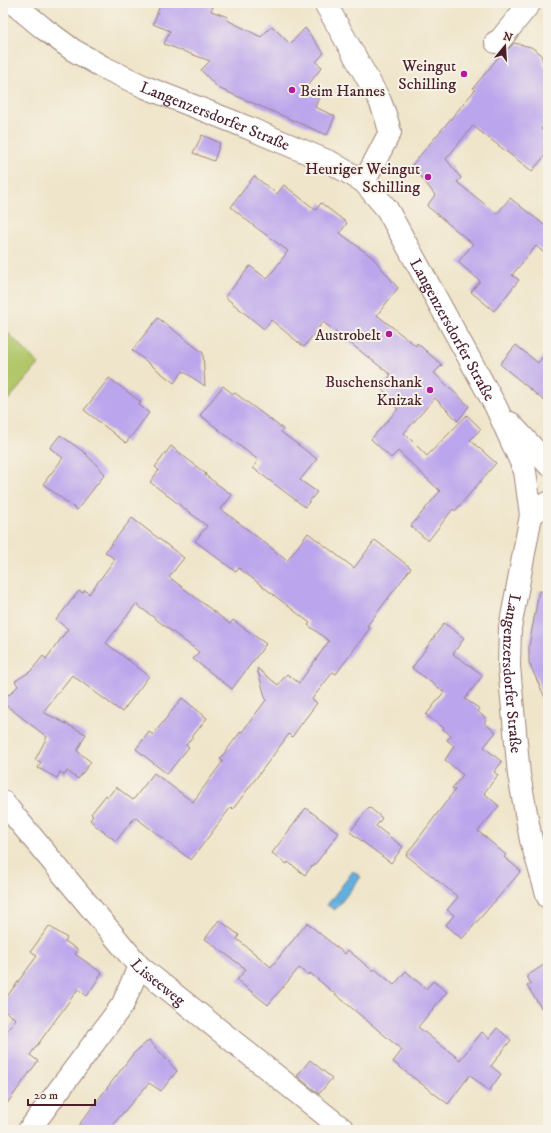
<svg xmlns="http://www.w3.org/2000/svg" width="551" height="1133" viewBox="0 0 551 1133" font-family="'IM FELL DW Pica',serif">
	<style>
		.green { fill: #b1c76b; stroke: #7e734b }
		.water { fill: #62afdb; stroke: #566783 }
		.building { fill: #bba5ec }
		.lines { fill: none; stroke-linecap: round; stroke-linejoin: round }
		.minor-casing { stroke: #9c827a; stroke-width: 24 }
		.major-casing { stroke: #9c827a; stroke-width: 24 }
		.minor { stroke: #fff; stroke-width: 22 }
		.major { stroke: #fff; stroke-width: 22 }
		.poi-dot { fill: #b5179e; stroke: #f7f3e8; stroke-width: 1.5 }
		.labels { text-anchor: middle; stroke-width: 4; stroke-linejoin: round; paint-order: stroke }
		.poi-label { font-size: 16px; fill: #4a1f2b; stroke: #f7f3e8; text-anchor: end }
		.street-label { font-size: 16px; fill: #4a1f2b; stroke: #f7f3e8 }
	</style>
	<rect width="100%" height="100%" fill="#f7f3e8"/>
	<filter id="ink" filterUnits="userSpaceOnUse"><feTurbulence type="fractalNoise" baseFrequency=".025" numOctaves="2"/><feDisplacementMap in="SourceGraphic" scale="8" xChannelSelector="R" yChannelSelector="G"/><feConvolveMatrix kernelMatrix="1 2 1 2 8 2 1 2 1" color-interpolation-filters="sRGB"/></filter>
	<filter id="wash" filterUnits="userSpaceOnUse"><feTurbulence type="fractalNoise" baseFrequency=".012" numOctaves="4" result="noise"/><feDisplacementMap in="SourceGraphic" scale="16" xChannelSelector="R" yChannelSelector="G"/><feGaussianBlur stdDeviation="0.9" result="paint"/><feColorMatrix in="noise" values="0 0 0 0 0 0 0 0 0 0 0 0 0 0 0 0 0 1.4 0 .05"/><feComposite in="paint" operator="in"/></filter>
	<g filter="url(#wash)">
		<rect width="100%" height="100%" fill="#efe5ca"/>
		<path class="green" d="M3,328L39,364L3,406Z"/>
		<path class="water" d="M353,871L361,877L335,910L327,905Z"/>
		<g id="blocks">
			<path class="building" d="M161,3H201L213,7L211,11L228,17L227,20L261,37L272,26L290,44L305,28L324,53L316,62L322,67L305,89L320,96L315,107L335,116L327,135L218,88L201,70L210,61L164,44L170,31L153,24Z
				M514,43L531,47L541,54L544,66L548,70V121L541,129L548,135V152L532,171L473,126L446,159L461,178L457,182L497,214L510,198L548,228V256L536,246L512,275L519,280L494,311L471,292L480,281L458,262L473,244L427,206L435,195L412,165L475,90L473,88L502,53L509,48Z
				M202,135L220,143L214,161L193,153Z
				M254,176L277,194L284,185L316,210L321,203L347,223L340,233L373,258L398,288L377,315L416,346L417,343L442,365L434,373L469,406L458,421L435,398L404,433L427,456L467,415L481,429L470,440L496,463L455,511L453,509L428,541L411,526L440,491L398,451L391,458L371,439L398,409L386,399L389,395L381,389L391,375L323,322L304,347L271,320L264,329L225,297L250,266L267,279L288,251L254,226L231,207Z
				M158,318L203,353L205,386L183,371L174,383L132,350Z
				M516,345L538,363L548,350V404L500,364Z
				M109,378L141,402L139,405L149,413L126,443L84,410Z
				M223,386L233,394L235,393L283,429L281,432L317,459L300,480L317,492L305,507L253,468L258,460L200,415Z
				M60,435L84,452L105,474L77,510L43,484L63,458L50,448Z
				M171,446L206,474L205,475L232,495L221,509L274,550L287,561L308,533L354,568L375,540L411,568L367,626L370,628L336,674L333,672L312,699L317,703L299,727L292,737L289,734L233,809L231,807L191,860L135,817L116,841L96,826L90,820L93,816L91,814L106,795L108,797L116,787L133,800L154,773L193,802L223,761L220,759L241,731L242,732L266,700L257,668L278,685L287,674L299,683L329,641L308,625L310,623L239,568L236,572L195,541L207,526L150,482L159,470L155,467Z
				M132,518L184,558L169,577L230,624L233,620L266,644L232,689L193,659L199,652L136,604L106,643L149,676L122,712L72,675L43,712L86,734L77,751L91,762L78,779L67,771L65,775L60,772L57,778L38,768L41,762L35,760L47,737L3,703V694L4,693L9,695L18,686L15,681L31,671L43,656L46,659L68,629L56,620L79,591L83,593L85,590L89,594L115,559L105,552Z
				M539,591L548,592V704L529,663V646Z
				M444,623L464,638L453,654L483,675L465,699L480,709L478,712L487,719L484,723L496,732L484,747L502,762L494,772L498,775L484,793L499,806L478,831L506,855L504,857L521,871L462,939L446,925L454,915L447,910L458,897L406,855L455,790L452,788L463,775L445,760L454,746L447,740L451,736L443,729L444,728L426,715L444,692L412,668Z
				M182,698L207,718L186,745L189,747L167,774L136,749L149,732L153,735Z
				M369,807L382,818L376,826L403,847L391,863L350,832Z
				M306,808L339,833L313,867L312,866L305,875L288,862L287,864L272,853Z
				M219,920L239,935L237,939L271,967L307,923L345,954L348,950L373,971L375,969L394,985L406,971L426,989L433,981L447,992L418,1027L460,1060L482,1032L489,1038L497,1028L511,1040L491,1066L501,1074L489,1091L470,1075L448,1104L393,1062L402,1050L310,973L308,975L299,968L268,1005L237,980L246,969L205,939Z
				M49,926L67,938L65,941L78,950L75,954L102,973L87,996L78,989L30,1055L38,1061L3,1109V1036L16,1019L3,1010V1002L37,956L31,951Z
				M548,962V1018L527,986L531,984L527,976Z
				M149,1040L177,1071L161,1091L149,1083L108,1130H75L133,1054Z
				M310,1060L332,1078L319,1094L297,1076Z"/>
		</g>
	</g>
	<g filter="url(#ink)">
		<use href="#blocks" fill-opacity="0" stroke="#9c827a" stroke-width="1"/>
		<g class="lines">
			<g class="minor-casing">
				<g id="minor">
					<path d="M325,3L380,101L386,117L390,132L364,182"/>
					<path d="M496,42L500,40L530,3"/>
					<path id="s1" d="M3,802L139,966L344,1130"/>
					<path d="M29,1130L123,1004L139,966"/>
				</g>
			</g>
			<g class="major-casing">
				<g id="major">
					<path id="s2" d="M13,3L43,28L73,50L103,67L145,87L234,122L332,163L364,182L387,209L496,407L525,471L531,515L510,628L509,666L519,775L531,840L548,897"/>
					<path d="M510,423L548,464"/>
					<path d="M531,515L548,503"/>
				</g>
			</g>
			<use href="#minor" class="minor"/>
			<use href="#major" class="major"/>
		</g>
	</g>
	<g class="poi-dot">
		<circle cx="464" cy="74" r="4"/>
		<circle cx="292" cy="90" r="4"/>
		<circle cx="428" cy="177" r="4"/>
		<circle cx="389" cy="334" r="4"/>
		<circle cx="430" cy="390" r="4"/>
	</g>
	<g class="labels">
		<g class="poi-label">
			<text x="456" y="71">Weingut<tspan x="456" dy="18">Schilling</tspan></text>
			<text x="300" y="96" text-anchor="start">Beim Hannes</text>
			<text x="420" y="174">Heuriger Weingut<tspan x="420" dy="18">Schilling</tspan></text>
			<text x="381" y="340">Austrobelt</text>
			<text x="422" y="387">Buschenschank<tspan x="422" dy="18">Knizak</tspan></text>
		</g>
		<g class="street-label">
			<text dy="6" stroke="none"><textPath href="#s2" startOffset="233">Langenzersdorfer Straße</textPath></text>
			<text dy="6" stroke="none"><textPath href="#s2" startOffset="569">Langenzersdorfer Straße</textPath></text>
			<text dy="6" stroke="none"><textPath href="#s2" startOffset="933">Langenzersdorfer Straße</textPath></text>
			<text dy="6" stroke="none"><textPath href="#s1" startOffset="238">Lisseeweg</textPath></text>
		</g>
	</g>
	<rect width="551" height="1133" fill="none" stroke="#f7f3e8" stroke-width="16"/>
	<g transform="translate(505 46) rotate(18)" stroke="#f7f3e8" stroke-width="3" paint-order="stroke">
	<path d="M0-3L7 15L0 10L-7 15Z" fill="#4a1f2b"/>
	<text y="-6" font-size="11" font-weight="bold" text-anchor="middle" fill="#4a1f2b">N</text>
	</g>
	<path d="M28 1099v6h67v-6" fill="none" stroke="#4a1f2b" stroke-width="2"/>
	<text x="34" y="1099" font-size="12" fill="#4a1f2b" stroke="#f7f3e8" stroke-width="3" paint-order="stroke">20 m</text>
</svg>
